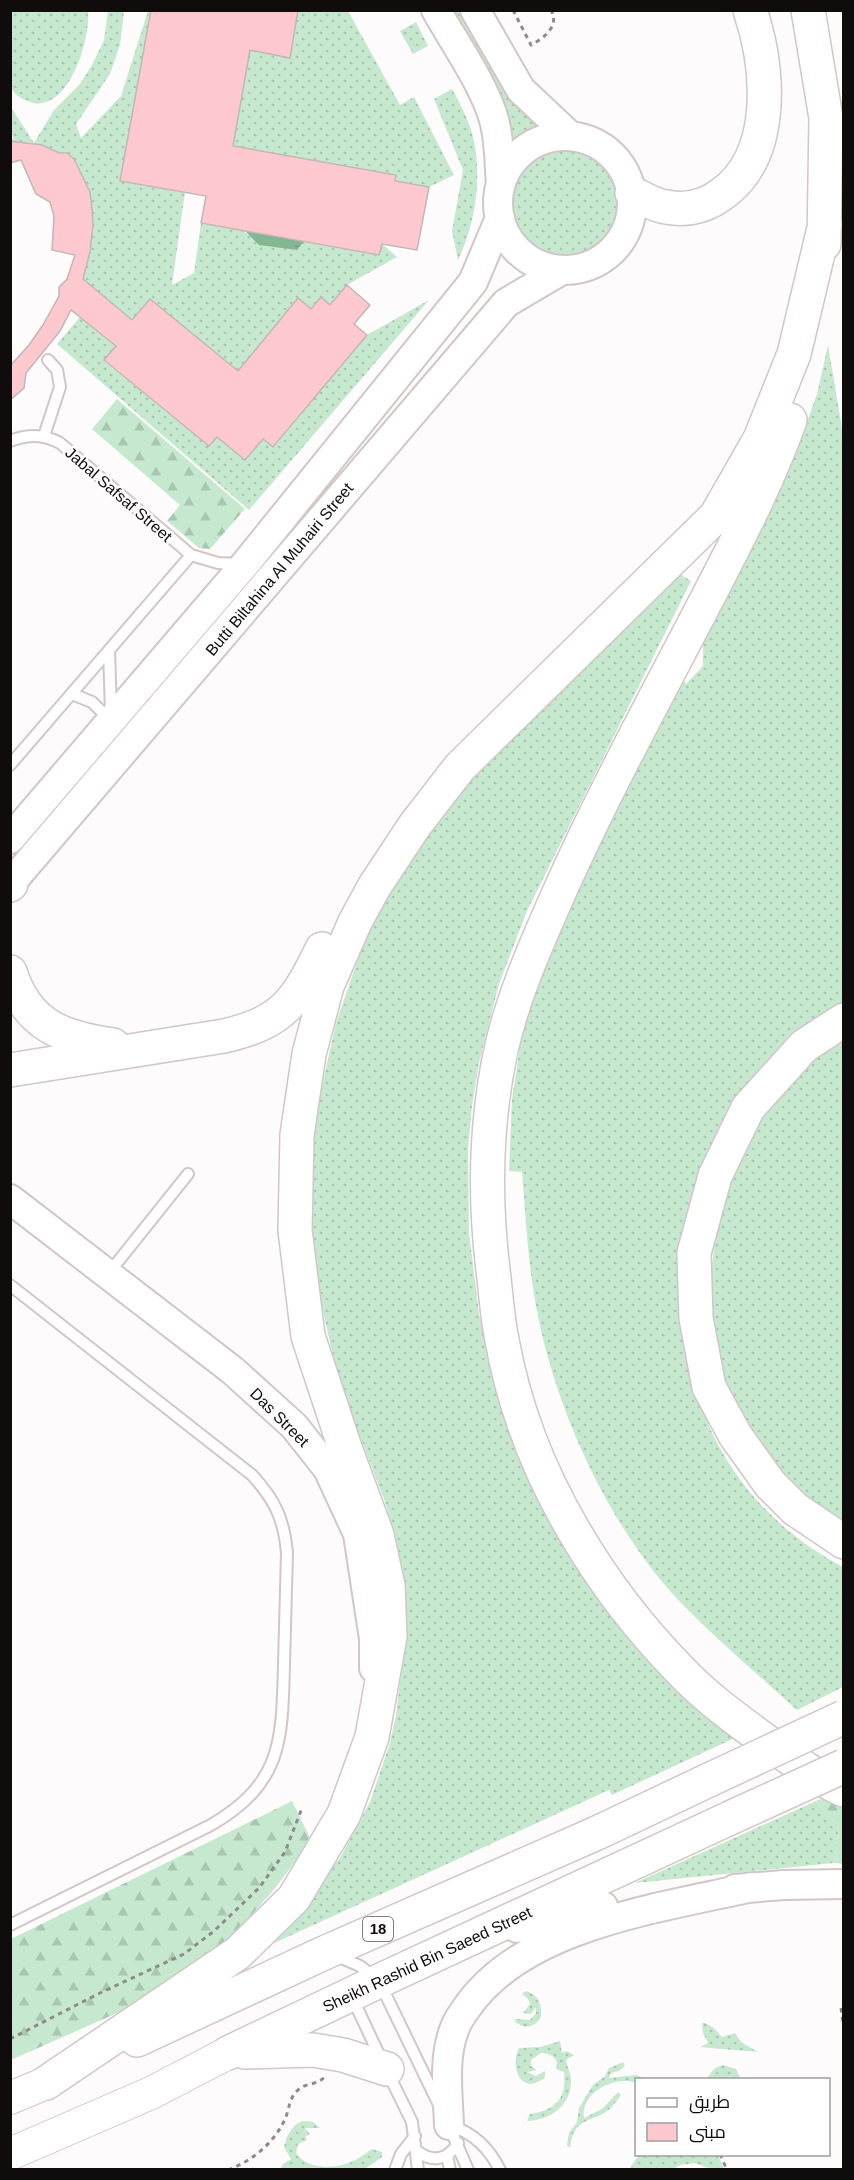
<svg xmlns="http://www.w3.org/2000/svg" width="854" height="2180" viewBox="0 0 854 2180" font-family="Arial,Cairo,sans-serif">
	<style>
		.grass { fill: url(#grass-dots) }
		.forest { fill: url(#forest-firs) }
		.water { fill: url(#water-ripples) }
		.building { fill: #fec9ce; stroke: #c2b6b7; stroke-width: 1.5 }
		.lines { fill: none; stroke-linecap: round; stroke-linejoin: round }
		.lane-casing { stroke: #d2c6c7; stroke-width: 14 }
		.secondary-casing { stroke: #d2c6c7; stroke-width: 32 }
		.primary-casing { stroke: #d2c6c7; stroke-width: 34 }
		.highway-casing { stroke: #d2c6c7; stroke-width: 36 }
		.path { stroke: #8e8b8b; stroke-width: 3; stroke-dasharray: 4.5 4.5; stroke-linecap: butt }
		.lane { stroke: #fff; stroke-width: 10 }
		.secondary { stroke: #fff; stroke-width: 28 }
		.primary { stroke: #fff; stroke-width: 32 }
		.highway { stroke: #fff; stroke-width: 33 }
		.highway-bridge-casing { stroke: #d2c6c7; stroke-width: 36; stroke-linecap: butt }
		.highway-bridge { stroke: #fff; stroke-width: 33 }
		.labels { text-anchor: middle; stroke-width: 5; stroke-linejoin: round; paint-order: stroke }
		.shield { fill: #fff; stroke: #585555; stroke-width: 1.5 }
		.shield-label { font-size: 15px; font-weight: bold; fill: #100c0c }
		.street-label { font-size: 16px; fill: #100c0c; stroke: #fff }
	</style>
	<defs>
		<pattern id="grass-dots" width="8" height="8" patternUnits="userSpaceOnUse" patternTransform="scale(1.5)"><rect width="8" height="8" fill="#c6e8cf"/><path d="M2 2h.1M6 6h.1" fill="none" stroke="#a9c6b1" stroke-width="1.8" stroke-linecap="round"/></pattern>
		<pattern id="forest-firs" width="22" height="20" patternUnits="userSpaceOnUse" patternTransform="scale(1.5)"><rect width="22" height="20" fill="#c6e8cf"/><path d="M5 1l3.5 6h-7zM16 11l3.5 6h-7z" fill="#a9c6b1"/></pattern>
		<pattern id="water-ripples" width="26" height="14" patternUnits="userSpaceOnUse" patternTransform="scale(1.5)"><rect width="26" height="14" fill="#83b793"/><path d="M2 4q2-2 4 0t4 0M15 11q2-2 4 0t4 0" fill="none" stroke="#709c7e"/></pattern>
	</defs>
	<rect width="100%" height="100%" fill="#fdfbfb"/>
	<path class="grass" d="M11,10L88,11C91,40 66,121 25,100C18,97 12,92 10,84C7,65 10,31 11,10Z
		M108,11H124L120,45L110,74L76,124L81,138L121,96L148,11H151L121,181L185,192L172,285L194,273L201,223L243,231L254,239L297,250L303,242L379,255L382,244L397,257L347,285L330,305L321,297L311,309L298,298L238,371L150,299L132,320L100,293L85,291L82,283L90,252L93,224L92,209L90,192L74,159L68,153H59L34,143L11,141V137L14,140L11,131V107L34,143L54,110L80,84L92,65L104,40Z
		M298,11H348L400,105L414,97L454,175L429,187L395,181L396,175L233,146L250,50L290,58Z
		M458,11H463L514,99L539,128L511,142L450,15Z
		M416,22L428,46L413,54L400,31Z
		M452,89C461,105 470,122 474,141C482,179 475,225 458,260L452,231L463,170L434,99Z
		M507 203a59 59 0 1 1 118 0a59 59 0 1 1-118 0Z
		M429,300L249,510L57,344L80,317L116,346L104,361L209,446L217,437L245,460L263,439L274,447L367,335Z
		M828,345L844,440L843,1003L826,1014L765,1067L682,1323C694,1431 747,1516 843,1567V1687L797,1710C759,1675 719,1642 683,1605C612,1532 558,1416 538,1316C528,1269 526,1220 522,1172L509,1171L512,1099L523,1028L533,994L573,894L683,678L686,684L703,666V639L799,444L817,394Z
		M678,573L691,581L527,911L499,984L479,1063L472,1106L468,1149L469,1233L479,1313L488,1353L515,1437L739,1736L612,1795L609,1790L272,1944L340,1858L370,1802L390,1743L396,1715L405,1641V1596L398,1548L385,1502L346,1400L335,1364L318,1290L310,1222L312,1145L318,1104L336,1023L364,942L382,903L451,798Z
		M843,1039V1525C815,1504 788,1484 765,1456C757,1446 751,1432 744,1420C739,1410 731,1400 727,1389C718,1366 714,1341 712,1317C704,1207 750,1100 843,1039Z
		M816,1801L839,1827L834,1863L635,1883Z
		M526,1991C538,1994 544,2007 540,2019C533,2028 522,2030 514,2020L517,2019L530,2020L536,2013V2007L531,2014L523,2013L530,2004L528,1999L522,1994Z
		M702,2023H705L714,2028L722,2037L735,2033L741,2042L758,2052L700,2047L708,2043L703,2033Z
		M560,2041L562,2053L567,2051L574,2055L566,2060C567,2066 570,2072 571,2079C572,2105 551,2120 527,2121L530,2114C555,2110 567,2099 564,2072L556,2069L557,2062C554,2055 547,2053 541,2053L531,2060V2066L537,2070L527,2072L536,2076L545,2071V2077C522,2097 509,2068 519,2048L540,2047Z
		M623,2062L625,2066L619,2071L611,2073L609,2078L636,2075L648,2079L636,2080V2083C616,2075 580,2092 584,2118L602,2109L618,2092L621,2095C616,2102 609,2112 600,2115C582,2123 573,2124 570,2148L567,2145L569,2133L577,2122L579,2108L588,2093L593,2085L605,2076L609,2068Z
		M723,2065L736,2069L741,2079H706L715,2068Z
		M302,2121L313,2122L320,2128H305L310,2134L305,2137L307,2140L298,2144L296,2153C307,2170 334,2169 351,2162C358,2159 365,2154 372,2149L382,2152V2157L365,2169H280L283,2164L291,2159L284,2147C286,2136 292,2125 302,2121Z
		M639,2155H718L724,2169H711L694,2163L681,2165L672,2169H629Z"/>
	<path class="forest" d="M117,399L245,509L210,549L199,548L167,521L180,505L92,429Z
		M833,1794L843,1799V1864L834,1863L839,1827L816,1801Z
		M292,1801L311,1840L276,1887L224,1946L124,2010L11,2060V1939Z"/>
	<path class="water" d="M242,228L305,240L297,250L259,245Z"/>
	<path class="building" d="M151,10H298L290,58L250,50L233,146L396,175L395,181L429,187L417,250L382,244L379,255L201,223L206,196L120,181Z
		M10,141L42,145L59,153H67L74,159L90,192L92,209L93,224L90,252L83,279L132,320L150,299L238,371L298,298L311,309L321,297L330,305L347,285L370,305L354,324L367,335L273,447L263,439L245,460L217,437L209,446L104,360L116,346L71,310L60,331L26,373L24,388L10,400V366L29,345L43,325L59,296V287L67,279L75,255L52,250L54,216L50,202L36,194L21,160L10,163Z"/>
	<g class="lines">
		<g class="lane-casing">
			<path id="lane" d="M44,436L60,387L57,370L48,360
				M10,441C28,434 43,434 60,443L191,555L10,765
				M191,555L218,563L239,564
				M109,650L111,713
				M72,694L92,702L111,721
				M108,1274L188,1174
				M10,1285L252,1475C275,1500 284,1519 287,1553C286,1590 285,1627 284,1664C282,1740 283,1783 211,1825L10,1925
				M337,1956L360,1966L379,1981L440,2107
				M352,1997L381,2059
				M388,2073L412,2122L418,2170
				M449,2126L468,2170
				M451,2126C474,2133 489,2148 500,2170
				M417,2151C432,2163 448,2160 458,2143
				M447,2155L450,2170
				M395,2170L401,2154L415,2136"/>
		</g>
		<g class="secondary-casing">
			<path id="secondary" d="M436,10C454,42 485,86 494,120C500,141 499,163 501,184
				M475,10L521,90L570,136
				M498 203a67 67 0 1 1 134 0a67 67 0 1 1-134 0Z
				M10,839L246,563L473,282L500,218
				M10,884L506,303L562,270
				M10,1199L232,1370L294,1426L328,1469L358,1534L374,1639V1668
				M735,1889L784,1885L844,1884
				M517,1928L603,1906
				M449,2125C448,2094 443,2059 454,2030C457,2021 462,2014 468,2006C525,1925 661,1908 752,1887"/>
		</g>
		<g class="primary-casing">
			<path id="primary" d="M10,2098L46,2083
				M10,2154L151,2093L228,2053"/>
		</g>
		<g class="highway-casing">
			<path id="highway" d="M808,10L826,118L824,244
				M632,193C643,198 655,206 666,207C687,211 705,207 722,194C777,155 769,67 750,10
				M790,420C768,482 737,541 707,599C656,697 603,794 558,895C536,945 513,996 501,1050C485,1125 484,1202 494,1278C496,1299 498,1320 502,1340C514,1407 540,1473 574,1531C603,1581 639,1628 679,1669C706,1698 739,1721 770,1744C793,1760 818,1779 844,1790
				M10,885L11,884
				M10,972C27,1026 63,1038 113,1045
				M844,1020L804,1046L748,1108L715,1176L694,1253L696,1318L709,1387L735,1435L770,1484L795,1509L844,1542
				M10,1070L224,1036C284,1022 296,1002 322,949
				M137,2040L324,1953L597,1833L711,1779
				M245,2052L313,2050L343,2055L387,2069
				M228,2053L379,1981L730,1818
				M46,2083L238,1953L294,1898L344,1814L372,1737L390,1636L388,1586L377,1535L345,1448L308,1336L295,1230L297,1135L309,1054L327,986L355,922L374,887L415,825L460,767L716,516L760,439L794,354L825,224"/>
		</g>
		<path class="path" d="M513,10L531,45C544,38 560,26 551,10
			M841,2008L844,2030
			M10,2039L102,1992L184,1954L214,1931L259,1888L285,1852L302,1808
			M720,2154L727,2170
			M228,2170C254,2160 275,2142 286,2117C289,2108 290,2097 297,2091C305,2082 318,2086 325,2076"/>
		<use href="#lane" class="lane"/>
		<use href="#secondary" class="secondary"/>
		<use href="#primary" class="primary"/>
		<use href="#highway" class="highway"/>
		<g class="highway-bridge-casing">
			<path id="highway-bridge" d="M711,1779L844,1717
				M730,1818L844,1766"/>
		</g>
		<use href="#highway-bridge" class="highway-bridge"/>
	</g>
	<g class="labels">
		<rect class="shield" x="363" y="1917" width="30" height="24" rx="4.5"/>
		<g class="shield-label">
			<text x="378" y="1934">18</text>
		</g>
		<g class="street-label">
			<text transform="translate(119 494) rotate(41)" y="6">Jabal Safsaf Street</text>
			<text transform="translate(279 569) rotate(-50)" y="6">Butti Biltahina Al Muhairi Street</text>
			<text transform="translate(280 1417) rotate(45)" y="6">Das Street</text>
			<text transform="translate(427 1959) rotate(-25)" y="6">Sheikh Rashid Bin Saeed Street</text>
		</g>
	</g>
	<rect width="854" height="2180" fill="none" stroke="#100c0c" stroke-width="24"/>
	<rect x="635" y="2078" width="195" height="78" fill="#ffffff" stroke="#9f9e9e" stroke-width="1.5"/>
	<rect x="647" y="2098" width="30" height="9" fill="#ffffff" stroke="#9f9e9e" stroke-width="1.5"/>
	<text x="689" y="2108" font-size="18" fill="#100c0c">طريق</text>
	<rect x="647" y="2123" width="30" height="18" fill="#fec9ce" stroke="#9f9e9e" stroke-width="1.5"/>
	<text x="689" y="2138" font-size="18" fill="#100c0c">مبنى</text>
</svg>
